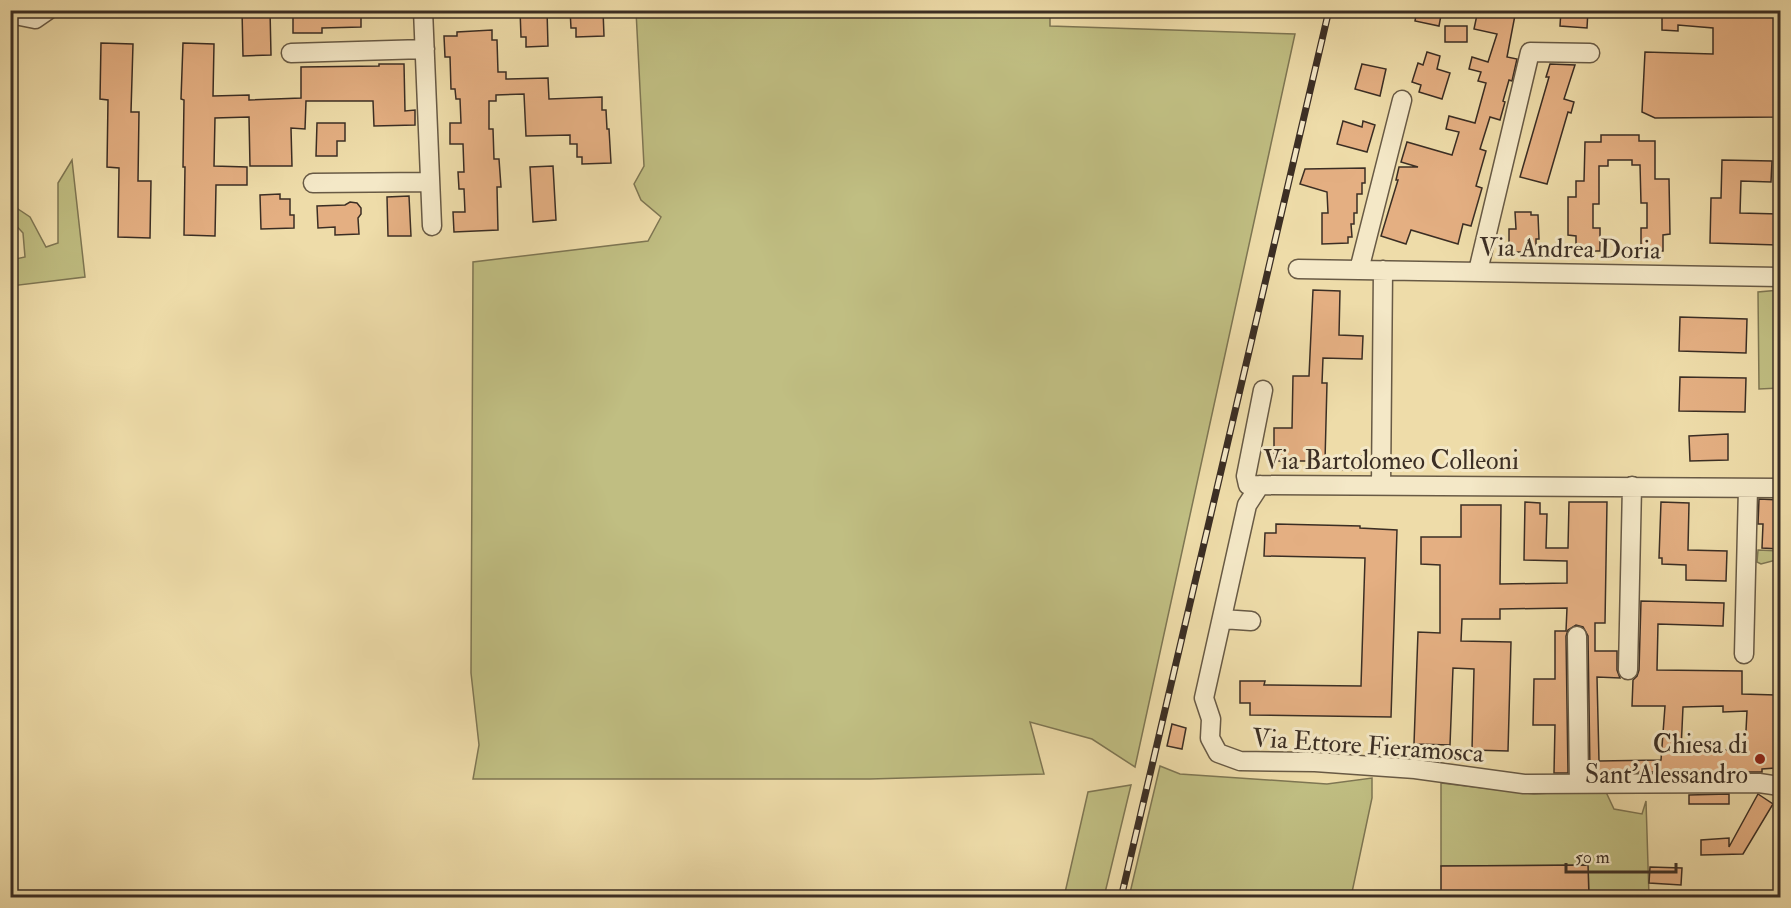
<svg xmlns="http://www.w3.org/2000/svg" width="1791" height="908" viewBox="0 0 1791 908" font-family="'IM FELL Double Pica',serif">
	<style>
		.green { fill: #c0be82; stroke: #7e7653; stroke-width: 1.5 }
		.building { fill: #e4af82; stroke: #3b2e24; stroke-width: 1.5; fill-rule: evenodd }
		.lines { fill: none; stroke-linecap: round; stroke-linejoin: round }
		.minor-casing { stroke: #685a45; stroke-width: 21 }
		.minor { stroke: #f4e8c7; stroke-width: 18 }
		.rail-casing { stroke: #3b2e24; stroke-width: 7 }
		.rail { stroke: #f4e8c7; stroke-width: 4.5; stroke-dasharray: 14; stroke-linecap: butt }
		.poi-dot { fill: #8f2418; stroke: #f4e8c7; stroke-width: 2 }
		.labels { text-anchor: middle; stroke-width: 6; stroke-linejoin: round; paint-order: stroke }
		.street-label { font-size: 26px; fill: #3b2e24; stroke: #f4e8c7 }
		.poi-label { font-size: 26px; fill: #3b2e24; stroke: #f4e8c7; text-anchor: end }
	</style>
	<rect width="100%" height="100%" fill="#eedca9"/>
	<filter id="stains"><feTurbulence type="fractalNoise" baseFrequency=".00333" numOctaves="4"/><feColorMatrix values="0 0 0 0 .2 0 0 0 0 .09 0 0 0 0 .02 0 0 0 .5 -.17"/></filter>
	<radialGradient id="worn" r=".72"><stop offset=".6" stop-color="#630" stop-opacity="0"/><stop offset="1" stop-color="#630" stop-opacity=".3"/></radialGradient>
	<path class="green" d="M1050,11V26L1295,34L1135,767L1092,739L1030,722L1044,774L870,779H473L479,745L471,673L473,262L648,241L661,217L641,200L634,184L644,166L636,11Z
		M72,160L85,277L11,286V260L25,257L23,233L11,220V208L15,207L30,217L46,247L58,243V183Z
		M1780,290V388L1759,389L1758,292Z
		M1758,550L1780,551V559L1761,564L1757,562Z
		M1160,766L1180,774L1327,784L1372,778V798L1351,897H1129Z
		M1441,783L1534,794L1605,790L1614,809L1642,814L1646,801L1649,897H1589L1588,865L1441,866Z
		M1131,785L1104,897H1064L1088,792Z"/>
	<path class="building" d="M242,10H270L271,55L243,56Z
		M293,10H361V27L322,28V33H293Z
		M520,10H547L548,46L526,47V37H521Z
		M570,10H603L604,36L576,37V28H571Z
		M1417,10H1442L1439,26L1415,21Z
		M1478,10H1516L1507,57L1517,59L1512,81L1509,80L1503,101L1505,102L1500,120L1490,117L1480,149L1486,151L1476,186L1482,188L1471,226L1463,224L1458,244L1411,230L1406,244L1381,236L1398,180H1396L1399,167H1418L1401,162L1407,142L1452,155L1459,132L1446,129L1449,116L1475,123L1486,83L1478,81L1481,72L1469,69L1472,57L1488,62L1497,34L1474,29Z
		M1561,10H1588L1587,28L1560,26Z
		M1662,10H1735V16H1780V117L1655,118L1642,112L1645,52L1713,54V28L1678,25V31L1662,30Z
		M1445,26H1467V42H1445Z
		M492,30V40H497L498,72H506V79L548,78L549,99L602,97V110H606L607,129H609L611,163L582,164V157H577V144H570V135L526,136L524,94L496,95V101H489V129H493L494,159H499L501,187H497L498,230L454,232L453,212H465L464,189H459L458,172H464L463,144H450V123H461L460,99H456L455,89H451L450,57H445L444,36H457V32Z
		M101,43L133,44L131,112H139L138,181H151L150,238L118,237L119,168L107,167L108,100L100,99Z
		M183,43L214,44L213,96L249,95V100L301,98V67L379,66V64H404L405,111L415,110V125L374,126L373,101H306L305,129L291,128L292,166H250L249,117L215,118L214,166L247,167V185H216L215,236L184,235L185,167H183L184,100L181,99Z
		M1427,52L1440,56L1437,69L1450,73L1442,99L1419,92L1421,85L1412,82L1418,63L1423,65Z
		M1362,64L1386,69L1380,96L1355,89Z
		M1550,64L1575,65L1564,99L1574,102L1571,113L1568,112L1547,184L1520,177L1549,77H1546Z
		M1343,121L1362,127L1363,121L1375,125L1367,152L1337,144Z
		M317,123H345V141H337V156H316Z
		M1601,135H1639V141H1655V179H1669L1670,234L1663,235V251H1641V228H1647V203H1641L1640,165H1632V160H1608V166H1599V204H1593V228H1600V251H1576V236L1568,235V197H1576V181H1584L1585,142H1601Z
		M1722,160L1772,161L1771,182L1741,181L1740,213L1779,214L1778,245L1710,243L1711,198H1721Z
		M553,166L556,220L533,222L530,167Z
		M1365,168V183H1362V194H1357V213H1354V224H1351L1352,237H1348V243L1322,244V213H1328L1327,192L1300,184L1305,169Z
		M280,194V199H290V215H294V228L261,229L260,195Z
		M409,196L411,236H388L387,197Z
		M350,202L357,203L361,208V214L358,218L359,234L335,235V227L318,228L317,206L345,205Z
		M1515,212H1531V215H1538L1539,239H1536V252H1509V229H1516Z
		M1313,290L1340,291L1339,335L1363,336L1362,359L1323,358L1322,383H1327L1325,461H1274V428H1292L1293,376H1309Z
		M1680,317L1747,319L1746,353L1679,351Z
		M1680,377L1746,378L1745,412L1679,411Z
		M1728,434V460L1690,461L1689,436Z
		M1366,456L1365,470H1343L1344,457Z
		M1759,499L1780,500V549L1762,548L1763,524H1758Z
		M1525,502L1540,503V514H1547L1546,548H1568L1569,502H1607L1605,623H1595V651H1617V670L1620,678L1597,677L1599,761L1661,760L1665,706H1632L1633,680L1637,676L1639,670L1641,601L1724,603L1723,626L1658,624L1657,670L1742,671V694L1776,695L1777,715L1780,714V741L1775,742V768L1762,769V772H1590L1588,636L1583,627L1576,625L1568,630L1566,636L1568,773H1554L1555,725H1533L1534,679H1555V631H1566L1567,608L1500,609V619H1462L1461,641L1511,642L1508,751L1472,750L1474,669L1453,668L1450,745L1414,744L1418,632L1440,633V565L1421,564V537H1461V505H1501L1500,584L1567,583V561L1524,560ZM1723,706V712L1747,711L1745,750H1681L1683,707Z
		M1661,502L1689,503L1688,550L1727,551L1726,581L1686,580V565L1662,564V558H1659Z
		M1276,524L1360,526V528L1397,530L1391,717L1250,715V703H1240V681H1265L1264,685L1361,686L1365,558L1264,556L1265,533H1276Z
		M1172,724L1186,728L1182,749L1167,746Z
		M1729,794V804H1689V795Z
		M1758,794L1773,804L1743,854L1701,855V840L1729,838V847Z
		M1588,865L1589,897H1441V866Z
		M1650,867L1682,868L1681,885L1649,883Z"/>
	<g class="lines">
		<g class="minor-casing">
			<path id="minor" d="M423,10L432,226
				M10,14L35,19L48,10
				M291,53L425,49
				M313,183L430,182
				M1298,269L1780,277
				M1359,270L1402,100
				M1478,271L1530,52L1590,53
				M1263,390L1246,476L1248,485L1780,488
				M1260,485L1247,505L1204,698L1211,719L1210,738L1218,753L1240,761L1315,762L1415,769L1524,784L1759,783L1780,786
				M1381,485L1383,270
				M1222,619L1251,621
				M1577,636L1579,784
				M1744,654L1748,488
				M1628,670L1632,486"/>
		</g>
		<use href="#minor" class="minor"/>
		<g class="rail-casing">
			<path id="rail" d="M1121,898L1329,10"/>
		</g>
		<use href="#rail" class="rail"/>
	</g>
	<circle class="poi-dot" cx="1760" cy="759" r="6"/>
	<g class="labels">
		<g class="street-label">
			<text transform="translate(1570 248) rotate(1)" y="9">Via Andrea Doria</text>
			<text x="1391" y="469">Via Bartolomeo Colleoni</text>
			<text transform="translate(1368 745) rotate(4)" y="9">Via Ettore Fieramosca</text>
		</g>
		<g class="poi-label">
			<text x="1748" y="753">Chiesa di<tspan x="1748" dy="30">Sant'Alessandro</tspan></text>
		</g>
	</g>
	<rect width="1791" height="908" fill="none" stroke="#eedca9" stroke-width="36"/>
	<rect x="12" y="12" width="1767" height="884" fill="none" stroke="#3b2e24" stroke-width="3"/>
	<rect x="18" y="18" width="1755" height="872" fill="none" stroke="#3b2e24" stroke-width="1.5"/>
	<path d="M1566 863v9h110v-9" fill="none" stroke="#3b2e24" stroke-width="3"/>
	<text x="1575" y="863" font-size="18" fill="#3b2e24" stroke="#f4e8c7" stroke-width="4.5" paint-order="stroke">50 m</text>
	<rect width="100%" height="100%" filter="url(#stains)"/>
	<rect width="100%" height="100%" fill="url(#worn)"/>
</svg>
